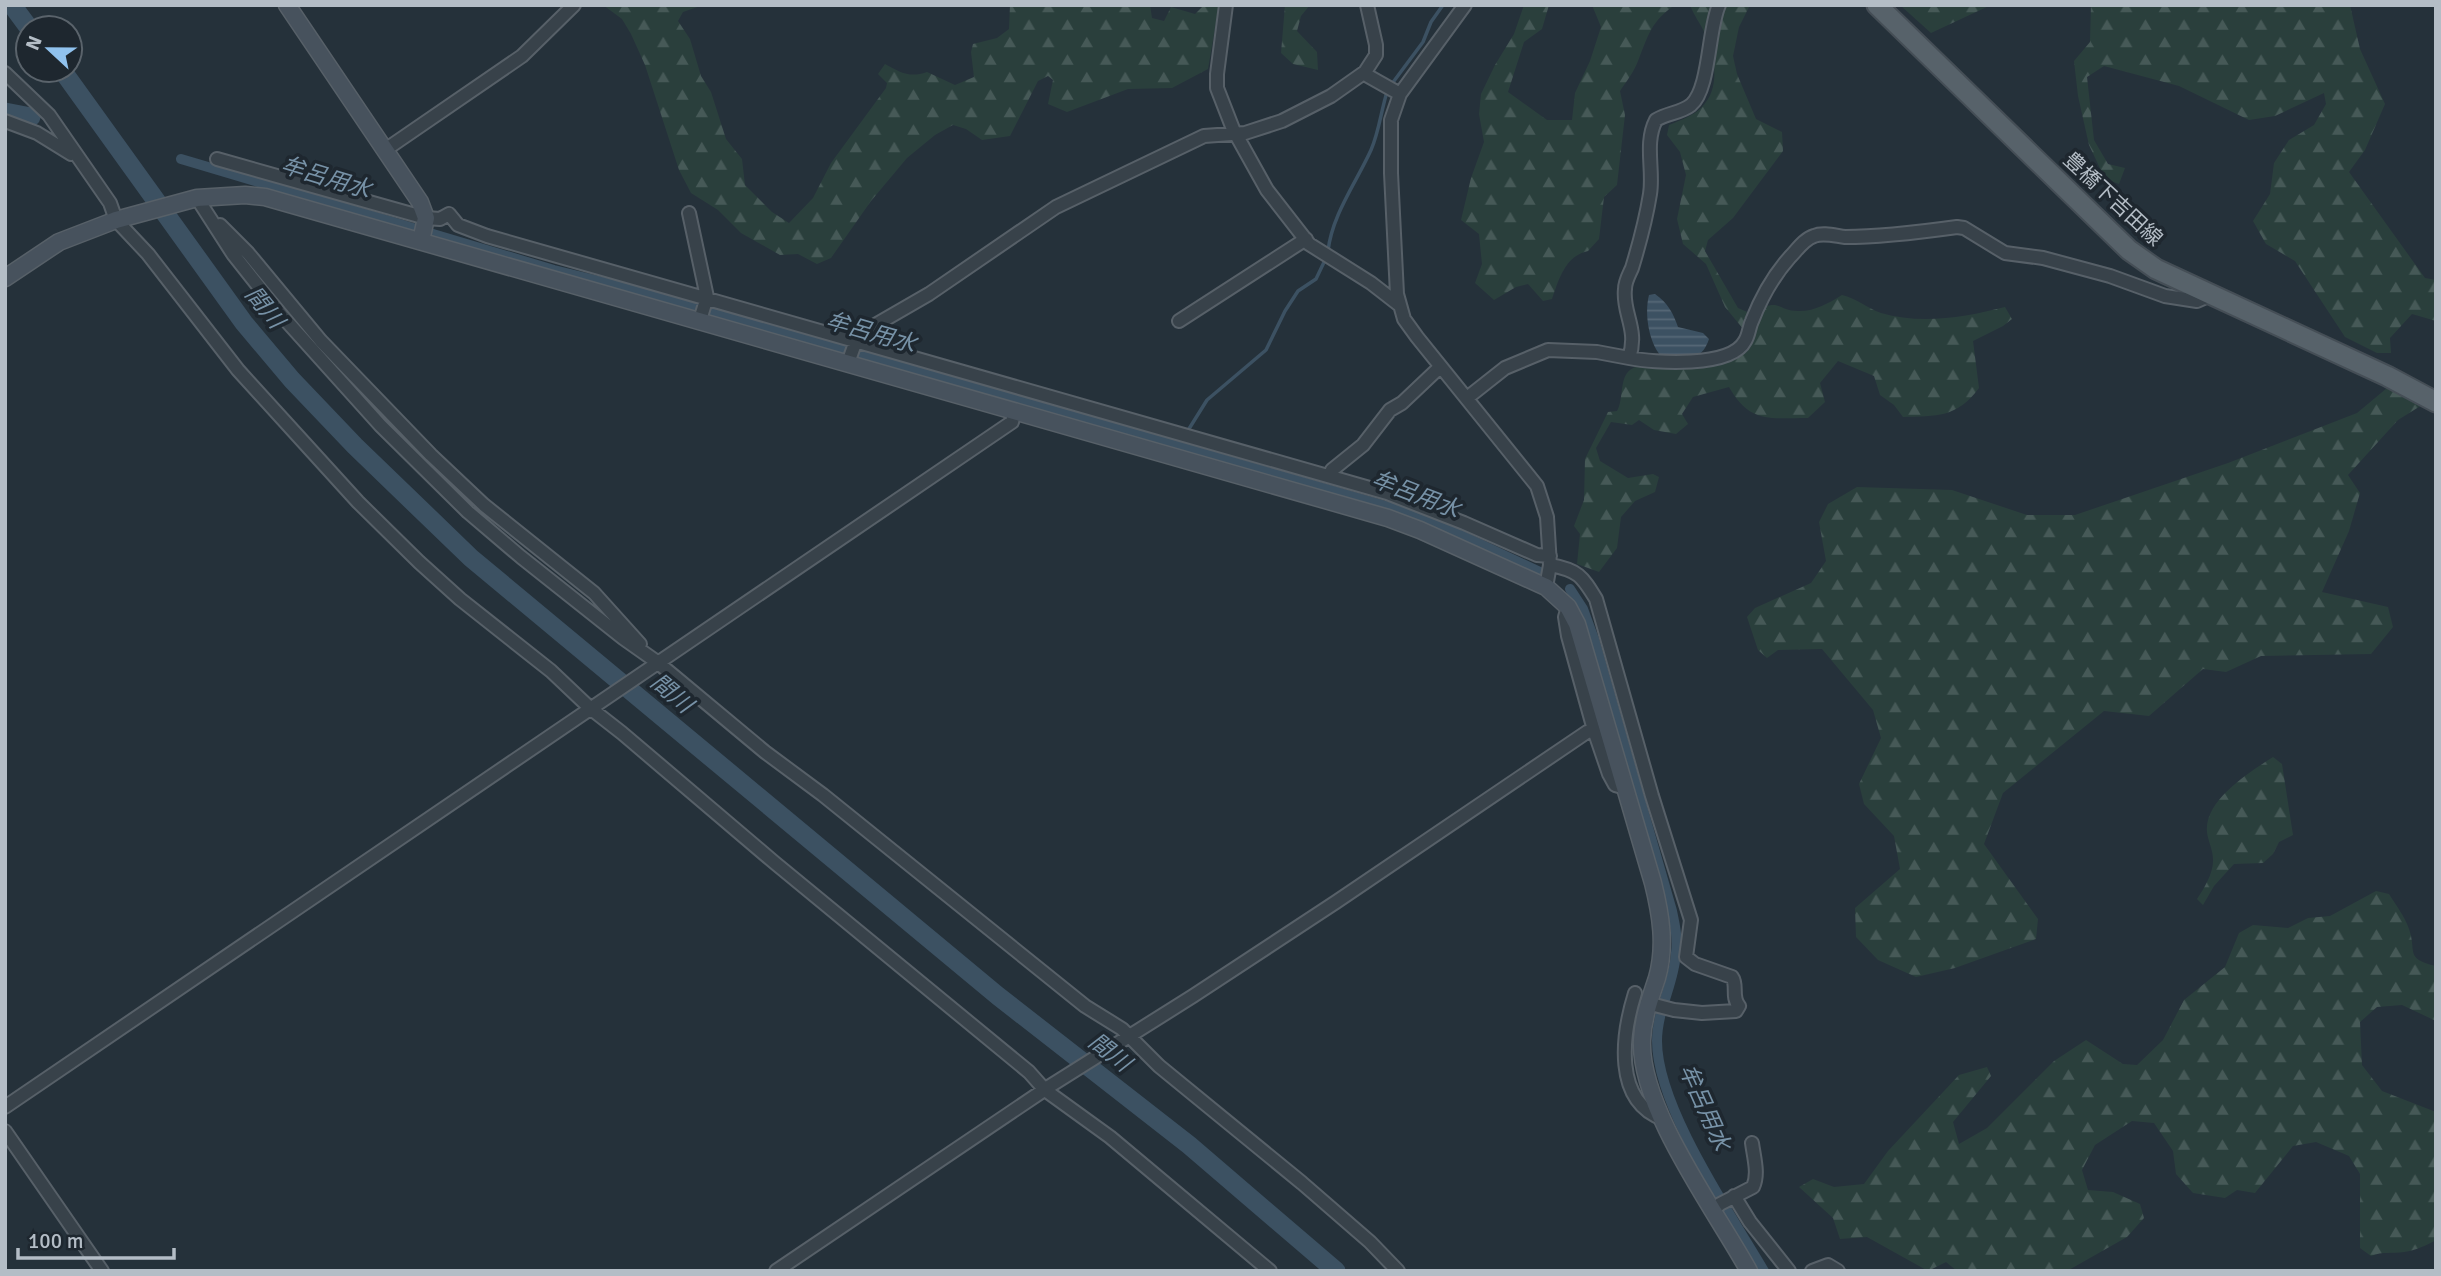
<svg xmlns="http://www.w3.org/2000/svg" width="2441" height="1276" viewBox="0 0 2441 1276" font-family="Signika,'Noto Sans JP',sans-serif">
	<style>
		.forest { fill: url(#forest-firs) }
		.water { fill: url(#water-rules) }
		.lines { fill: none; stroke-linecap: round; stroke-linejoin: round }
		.stream { stroke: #3c5162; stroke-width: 3.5 }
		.canal { stroke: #3c5162; stroke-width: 10 }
		.river { stroke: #3c5162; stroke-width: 19 }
		.street-casing { stroke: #576068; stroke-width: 16 }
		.secondary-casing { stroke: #576068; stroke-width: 19 }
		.primary-casing { stroke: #454e56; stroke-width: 23 }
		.street { stroke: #38424a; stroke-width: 12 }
		.secondary { stroke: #47525d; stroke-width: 16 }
		.primary { stroke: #57626a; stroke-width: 19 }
		.labels { text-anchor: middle; stroke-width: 7; stroke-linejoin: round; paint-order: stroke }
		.street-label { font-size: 21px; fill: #b4bdc6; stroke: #1e272f }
		.water-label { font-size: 23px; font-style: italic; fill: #7792a7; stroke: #1e272f }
	</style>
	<defs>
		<pattern id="forest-firs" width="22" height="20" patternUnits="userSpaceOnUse" patternTransform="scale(1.75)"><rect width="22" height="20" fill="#2a3f3c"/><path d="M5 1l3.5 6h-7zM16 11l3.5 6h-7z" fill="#465957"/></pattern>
		<pattern id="water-rules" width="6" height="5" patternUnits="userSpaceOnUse" patternTransform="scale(1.75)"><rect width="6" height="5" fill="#3c5162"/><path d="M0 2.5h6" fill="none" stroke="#566877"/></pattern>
	</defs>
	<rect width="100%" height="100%" fill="#25313a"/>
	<path class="forest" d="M603,5H703L683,12L678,21L690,39L701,76L711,92L726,139L742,159L745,185L772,212L789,223L813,198L831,163L886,88L887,83L878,74L885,64C901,73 910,78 927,72L955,85L974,77L971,52L973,44L997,38L1009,29L1010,5H1150L1152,18L1164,21L1171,7L1195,14L1204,5H1219L1208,69L1172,88L1128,89L1067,112L1048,104L1053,80L1048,76L1038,81L1010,136L982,140L966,129L953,125L935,135L907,158L871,201L831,258L817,264L798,254L780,255L741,233L718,210L691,193L679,170L645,65L631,34L622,19Z
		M1285,5H1310L1301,16L1297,31L1317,52L1318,70L1293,64L1281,53Z
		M1524,5H1549L1542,29L1524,42L1508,92L1547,120H1572L1575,93L1590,61L1601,27L1592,5H1675C1651,21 1648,36 1638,61C1634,72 1626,82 1620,91L1625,115L1617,185L1604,197L1599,239L1588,251C1565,256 1559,279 1552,299L1543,301L1528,284L1516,287L1494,300L1475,283L1482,264L1479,234L1461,220L1471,178L1484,142L1479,114L1481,94L1495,65L1514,34Z
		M1690,5H1750L1739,27L1733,56L1737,74L1756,119L1782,132L1783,151L1733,218L1708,240L1705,251L1738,308L1752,314C1781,295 1776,312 1800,311C1815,311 1829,303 1842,295C1856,298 1867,308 1881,313C1921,325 1966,317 2005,307L2012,319L2003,326L1973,341L1979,388C1957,418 1936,416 1903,417L1894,405L1880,395L1874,376L1838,361L1820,383L1825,402L1808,418C1770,418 1750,424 1729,387L1693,397L1682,414L1688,424L1676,434L1654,430L1639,420L1632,425L1611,422L1596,448L1600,461L1628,478L1653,474L1659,477L1655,492L1635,501L1621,517L1617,548L1599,572L1577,564L1580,534L1574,526L1584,500L1585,459L1608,412L1617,411C1624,399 1619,379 1630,370C1640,361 1665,368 1678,368C1699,367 1722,355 1742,349L1744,330L1725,307L1706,264L1683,244L1677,219L1686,175L1680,152L1667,135L1669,125C1681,120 1693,116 1702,107C1721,88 1715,56 1705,34C1701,24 1694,16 1690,5Z
		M1900,5H1991L1931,33Z
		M2091,5H2350L2360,49L2385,104L2365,150L2349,172L2425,278L2436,280V321L2412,314L2390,338L2391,353H2377L2345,337L2295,261L2266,244L2253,221L2270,194L2274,163L2289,140L2314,125L2326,104L2324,93L2275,116L2249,120L2179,86L2104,66L2087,77L2094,140L2108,164L2125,168L2119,184L2105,179L2089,145L2078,96L2074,61L2090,42Z
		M2387,388L2422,405L2398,420L2348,475L2360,493L2349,531L2322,592L2388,607L2393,627L2371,654L2261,656L2226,672L2203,669L2149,716L2104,711L2003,793L1984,844L2038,919L2036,939L1955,968L1916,977L1878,960L1856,937L1855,908L1900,869L1894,836L1864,804L1859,784L1881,738L1873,710L1822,649L1778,650L1767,658L1758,650L1747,617L1755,608L1811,583L1826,561L1819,522L1828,504L1857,487L1952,490L2027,515H2075L2228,463L2357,413Z
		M2273,757L2282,764L2293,835L2279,842L2273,854L2263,863L2234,864L2214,886L2203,905L2197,899C2204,889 2214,872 2213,859C2213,850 2208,841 2207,832C2204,800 2250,772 2273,757Z
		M2376,891L2389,894C2396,905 2405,917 2409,929C2417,951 2404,959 2436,966V1021L2402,1005L2377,1007L2360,1022L2362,1065L2382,1091L2436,1112L2434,1178L2436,1240C2425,1246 2416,1250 2404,1252C2392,1254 2383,1251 2371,1256L2360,1248V1174L2349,1156L2316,1142L2293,1146L2255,1193L2237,1190L2225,1198L2193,1193L2176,1174L2173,1151L2154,1123L2132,1121L2095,1145L2082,1170L2088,1190L2113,1192L2140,1204L2144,1218L2127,1237L2067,1271H1957L1946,1262L1928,1271L1867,1237L1840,1239L1833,1218L1799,1187L1813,1179L1834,1187L1864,1184L1888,1151L1959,1075L1987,1067L1991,1076L1953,1122L1959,1144L1987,1128L2054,1061L2086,1040L2123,1064L2137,1065L2163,1040L2184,1000L2225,967L2239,933L2253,925L2288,928L2308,918L2330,916Z"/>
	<path class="water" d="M1655,294C1668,303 1673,313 1678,327L1703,333L1709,339C1701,363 1686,358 1664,359C1649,346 1644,314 1649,295Z"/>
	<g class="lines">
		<path class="stream" d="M1391,85L1423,42L1431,22L1443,5
			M1328,251C1332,215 1356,183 1371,150C1379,132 1381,111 1387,92
			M1187,432L1207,400L1266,350L1285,311L1298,291L1316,279L1326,258
			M1182,448L1185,439"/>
		<path class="canal" d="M181,159L554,270L656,295L1396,509L1450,530L1540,572
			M1570,589L1583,609L1594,639L1672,911C1675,925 1678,939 1676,953C1674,984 1657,1010 1657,1041C1657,1107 1730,1213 1764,1271"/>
		<path class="river" d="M12,5L29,28
			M62,70L244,323L292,380L355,446L471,558L998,996L1189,1145L1336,1271
			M5,112L31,117"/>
		<g class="street-casing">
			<path id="street" d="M1226,5L1217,74V88L1233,129L1267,190L1309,244L1371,283L1398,304
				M1465,5L1400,94L1391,120V173L1397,294L1404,319L1417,337L1537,486L1547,517L1550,565L1546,587
				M1365,72L1368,76L1400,94
				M5,73L49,115L110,203L116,220L148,254L238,370L358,502L419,562L460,599L551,671L590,708L622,733L775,863L1029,1072L1045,1090L1110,1137L1270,1271
				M5,121L37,133L71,154
				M385,150L522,56L574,5
				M217,159L426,218L440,219L449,214L458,225L487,236L1387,493L1464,523L1537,555L1550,556
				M197,198L233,254L282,316L380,425L468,512L521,557L623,638L657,662L765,752L823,795L1085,1006L1122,1029L1159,1066L1302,1183L1370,1242L1398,1271
				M689,213L707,297L700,320
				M220,225L248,253L321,341L431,455L484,505L594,593L640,644
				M1179,321L1306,239
				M1629,358C1654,363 1731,368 1745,341C1749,335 1749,327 1752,321C1761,298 1774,275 1790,257C1797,250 1804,239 1814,236C1823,232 1836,236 1845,237C1883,237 1921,232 1957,227L1964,228L2005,253L2043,258L2110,276L2165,296L2197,301L2213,294
				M848,363L858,335L929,294L1056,207L1204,136L1245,133L1282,121L1331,96L1365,72L1376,55V45L1367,5
				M1467,398L1505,368L1548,350L1597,352L1629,358C1639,329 1622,313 1625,289C1625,281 1629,275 1632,268C1639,245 1646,219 1650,194C1654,170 1644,143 1656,120C1667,113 1681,113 1691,105C1710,89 1708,29 1719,5
				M1330,476L1332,470L1363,445L1390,410L1402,403L1440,367
				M1550,565C1578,570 1582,576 1596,599L1652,796L1691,920L1686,957L1695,964L1732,977C1738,985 1731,997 1739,1006L1736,1011L1702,1013L1674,1010L1647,1003
				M1568,607L1565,617L1568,636L1594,730L1609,774L1615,785L1626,788
				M1635,993C1622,1035 1613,1101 1663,1119
				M5,1107L1012,422L1015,410
				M5,1131L102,1271
				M1734,1196L1750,1222L1789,1271
				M1712,1211L1720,1204L1753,1187C1759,1174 1754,1158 1752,1143
				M776,1271L1050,1086L1193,996L1336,902L1587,732L1594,730
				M1812,1271L1828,1265L1838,1271"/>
		</g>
		<g class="secondary-casing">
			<path id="secondary" d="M287,5L420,202L426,218L421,241
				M5,278L59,242L116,220L197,198L245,195L265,197L1388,518L1420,530L1546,587L1568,607L1577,624L1653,883C1661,915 1666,946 1657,978C1650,999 1643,1018 1642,1040C1639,1108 1716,1211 1749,1271"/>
		</g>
		<g class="primary-casing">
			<path id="primary" d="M1877,5L2129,250L2156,269L2387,376L2436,402"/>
		</g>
		<use href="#street" class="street"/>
		<use href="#secondary" class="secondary"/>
		<use href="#primary" class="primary"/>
	</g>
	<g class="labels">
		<g class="street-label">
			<text transform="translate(2113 199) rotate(43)" y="7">豊橋下吉田線</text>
		</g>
		<g class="water-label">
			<text transform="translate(326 177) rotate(17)" y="8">牟呂用水</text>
			<text transform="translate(265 307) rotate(51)" y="8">間川</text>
			<text transform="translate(871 332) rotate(16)" y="8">牟呂用水</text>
			<text transform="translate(1416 494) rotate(21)" y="8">牟呂用水</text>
			<text transform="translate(672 693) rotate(40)" y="8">間川</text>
			<text transform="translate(1110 1052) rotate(38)" y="8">間川</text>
			<text transform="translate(1705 1107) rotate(66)" y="8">牟呂用水</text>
		</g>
	</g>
	<rect width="2441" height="1276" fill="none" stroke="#b4bdc6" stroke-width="14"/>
	<g transform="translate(49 49) rotate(292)"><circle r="33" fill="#1e272f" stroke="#5a636b" stroke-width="2"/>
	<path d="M0-5L12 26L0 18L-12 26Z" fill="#90c2ee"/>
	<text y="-10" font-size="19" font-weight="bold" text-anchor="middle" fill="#b4bdc6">N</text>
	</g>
	<path d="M18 1248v10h156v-10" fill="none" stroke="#b4bdc6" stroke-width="3.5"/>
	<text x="28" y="1248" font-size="21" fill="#b4bdc6" stroke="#1e272f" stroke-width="5" paint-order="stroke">100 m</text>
</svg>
